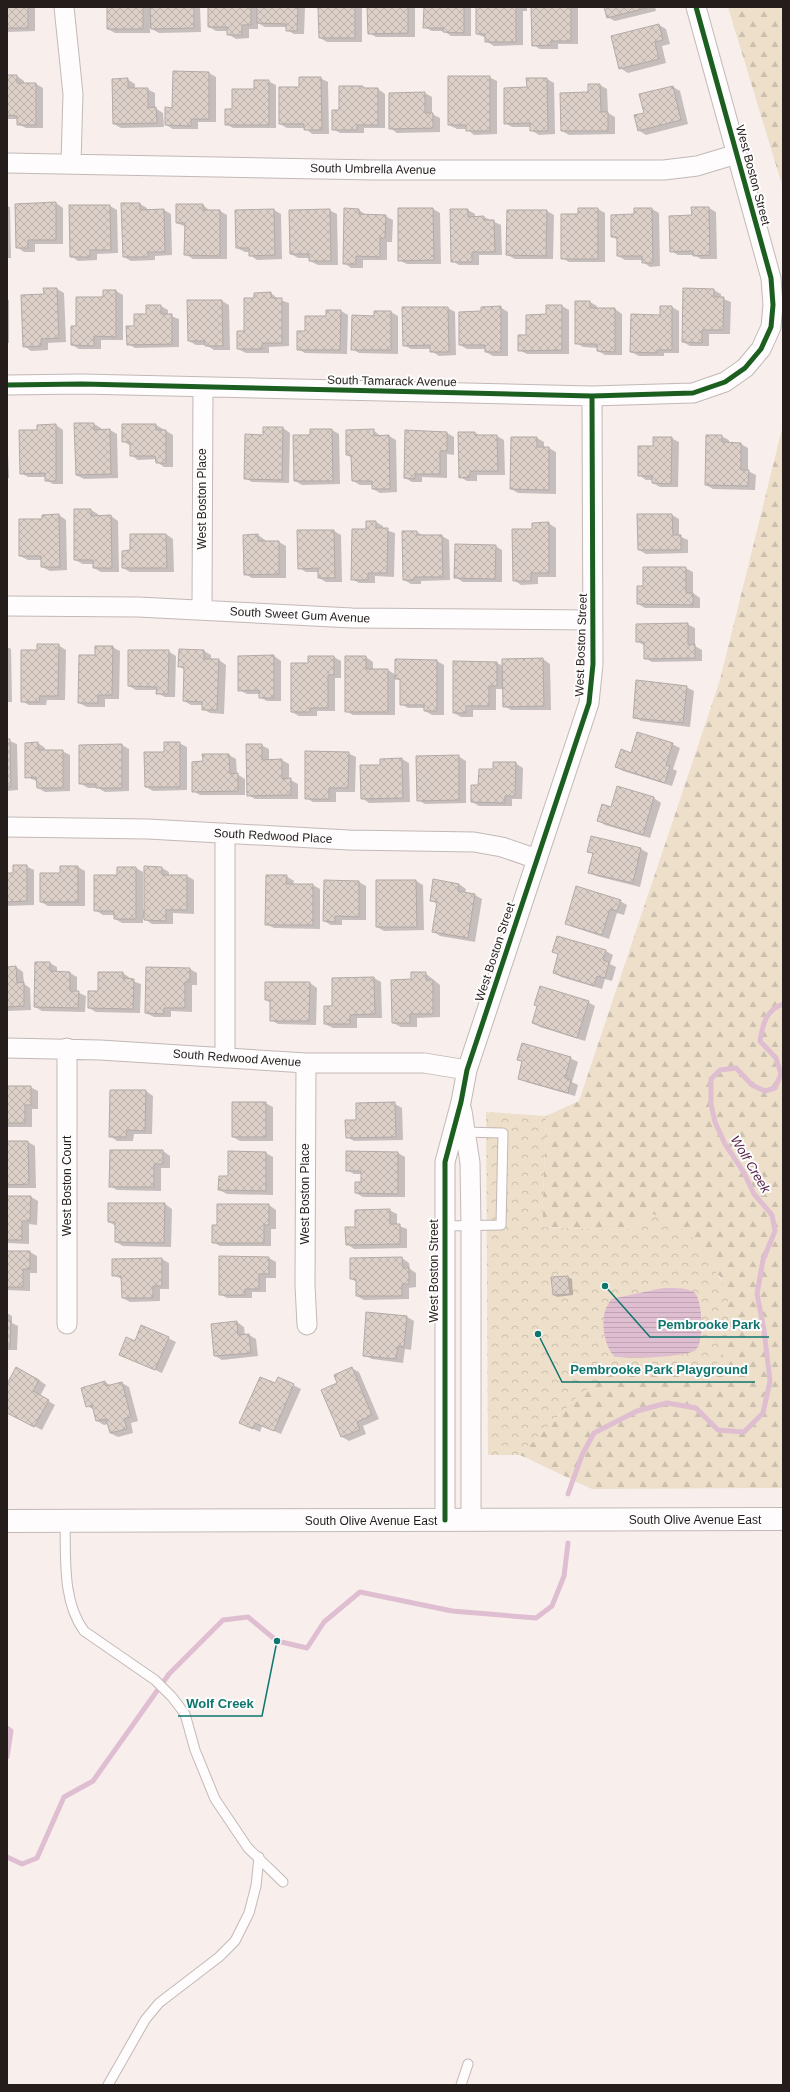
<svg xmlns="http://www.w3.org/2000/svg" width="790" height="2092" viewBox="0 0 790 2092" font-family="Arial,sans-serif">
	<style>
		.forest { fill: url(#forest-firs) }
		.park { fill: url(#park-crowns) }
		.water { fill: url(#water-rules) }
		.shadow { fill: #0003 }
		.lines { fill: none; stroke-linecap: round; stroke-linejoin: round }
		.stream { stroke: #e0bed1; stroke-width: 5 }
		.building { fill: url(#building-cross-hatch); stroke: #b3aba8 }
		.lane-casing { stroke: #c2b9b7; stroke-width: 11 }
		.street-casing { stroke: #c2b9b7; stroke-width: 21 }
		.secondary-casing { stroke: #c2b9b7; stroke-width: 24 }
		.lane { stroke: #fefcfc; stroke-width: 9 }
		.street { stroke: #fefcfc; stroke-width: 19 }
		.secondary { stroke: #fefcfc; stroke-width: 22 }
		.cycleway-casing { stroke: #fdfdfd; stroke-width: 8 }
		.cycleway { stroke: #1b5e20; stroke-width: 5 }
		.labels { text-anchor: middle; stroke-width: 4; stroke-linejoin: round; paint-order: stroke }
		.street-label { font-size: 12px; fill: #251d1b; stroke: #fdfdfd }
		.water-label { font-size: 13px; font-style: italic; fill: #582248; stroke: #fdfdfd }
		.leader { fill: none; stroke: #0f766e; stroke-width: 1.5 }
		.callout-dot { fill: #0f766e; stroke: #fdfdfd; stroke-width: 1.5 }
		.callout-label { font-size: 13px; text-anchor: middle; font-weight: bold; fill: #0f766e; stroke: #fdfdfd; stroke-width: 4; stroke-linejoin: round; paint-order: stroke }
	</style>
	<defs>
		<pattern id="forest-firs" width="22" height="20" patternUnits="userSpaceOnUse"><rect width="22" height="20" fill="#eddfca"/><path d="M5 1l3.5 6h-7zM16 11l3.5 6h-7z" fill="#cbbfad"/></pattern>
		<pattern id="park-crowns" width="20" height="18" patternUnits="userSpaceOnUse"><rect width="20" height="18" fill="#eddfca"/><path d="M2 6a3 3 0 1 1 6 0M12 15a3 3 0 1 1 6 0" fill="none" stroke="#cbbfad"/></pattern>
		<pattern id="water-rules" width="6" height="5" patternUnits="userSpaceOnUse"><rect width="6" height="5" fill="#e0bed1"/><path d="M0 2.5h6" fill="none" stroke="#c0a3b3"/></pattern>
		<pattern id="building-cross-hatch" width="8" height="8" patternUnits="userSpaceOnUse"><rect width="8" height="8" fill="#dcd0c8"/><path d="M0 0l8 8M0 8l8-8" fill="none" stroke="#bdb2ab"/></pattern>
	</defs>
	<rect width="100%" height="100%" fill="#f8eeec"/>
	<path class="forest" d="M728,7H783V188Z
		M783,425V1488L592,1489L520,1455L579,1395L609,1375L701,1371L721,1278L710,1265L650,1212L626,1230L542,1227L546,1116L579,1101L720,680Z"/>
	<path class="park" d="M486,1112L546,1116L542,1227L626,1230L650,1212C660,1218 685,1229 692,1237C699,1243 726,1286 727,1294C730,1316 729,1351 714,1368L701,1371L609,1375L579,1395L520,1455H488Z"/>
	<path class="water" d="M663,1288C673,1288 685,1287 694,1292C702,1297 706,1345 694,1351C677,1358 634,1358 615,1357C605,1348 601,1324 605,1311C606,1307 609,1303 611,1299Z"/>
	<path class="shadow" d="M7,7H35V31L7,32Z
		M108,7H200L201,32L159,33L150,28V33H115L108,29Z
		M209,7H305L304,34H294L287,30V27H265L258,23V29H249V38L236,39L228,34V31H216L209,27Z
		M315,7H362V42H327L320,38L319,10Z
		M368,7H415V37H376L369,33Z
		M425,7H471V36H451L444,31H432L424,27Z
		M477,7H527V11H523V45L494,46L486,41V38L477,34Z
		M532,7H578V44H558V49H540L533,45Z
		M605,7H655L656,11L615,21L607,17Z
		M659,25L666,29L670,44L662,46L666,63L628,73L620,68Z
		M209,73L216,77V122H198V129H173L166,125L173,109Z
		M7,76H17L24,81V84H36L43,88V128H26L18,124V119H7Z
		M489,77L497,81V134L474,135L467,129H457L449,125Z
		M320,78L328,82L329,134H312L305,128H287L280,124Z
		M127,79L135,84V89H147L155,93V108L163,113L164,127L121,128L114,124Z
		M547,79L554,83L555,134L539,135L531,130V127H512L505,123L528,88Z
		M268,81L276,85V128H233L226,124L233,110L255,90Z
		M589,85H600L607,89L608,113L615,117V134L569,135L562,131L589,93Z
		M363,87L367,89H378L385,94V128H364V133H340L333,129L340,111Z
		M673,87L680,91L688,124L646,135L638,130L645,114Z
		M425,93L432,97V114L440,118V132L397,133L390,128Z
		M56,203L63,208V244H35V252H24L17,247Z
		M140,204L147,208V211L164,210L171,214L172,255L155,256V260L131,261L124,257Z
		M177,205H203L210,211H220L227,215V259H193L185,254L186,227L177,223Z
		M7,206L10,207L11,258H7Z
		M110,206L117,210L118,253L97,254V260L78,261L71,256Z
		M709,208L716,212L717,259H701L694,255H678L671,251L693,216Z
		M345,209L359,210L366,215L385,216L393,220L392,242H387V260H363V268H351L344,263Z
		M433,209L440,213L441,264H407L399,260Z
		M598,209L605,213V262H569L562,258L579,215Z
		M652,209L659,213L660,266L650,267L643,262V260H625L618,256V240L612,237L635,215Z
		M274,210L281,214L282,259L257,260L250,255V252H245L237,248Z
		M329,210L337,214L338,265H318L310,261V258H298L291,254Z
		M451,210H468L475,214V218L484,217L501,225L502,255H479V265H459L452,261Z
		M547,211L554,215L553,259H515L507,255Z
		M57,289L64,293L66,342L48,343V350L31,351L24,346L45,295Z
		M714,290L721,294V298L731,302L730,334H709V346H690L683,342Z
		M104,291H116L123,295V340H101V349H79L72,345L77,327L104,298Z
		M271,293L278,299L289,303V346L269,347V353H246L238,349L256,299Z
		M7,299L9,300V343H7Z
		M222,301L229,305L230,350H214L206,345H196L189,341Z
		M576,302H590L597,306V309H615L622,314V355H605L598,351V348L583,347L576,343Z
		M161,306L168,310V315L179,319V347L135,348L128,344L135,327L147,315Z
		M562,306L569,310V354H527L519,350L527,336L547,315Z
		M500,307L508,312V356H493L486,352V349H467L460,345Z
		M672,307L679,311V353H664V356H639L631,352L661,316Z
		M448,308L455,312L456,355L439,356L431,351V349H411L404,345Z
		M341,311L348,315L347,354L305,353L298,349L327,317Z
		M375,312H391L398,316V354L359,353L352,349L375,317Z
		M94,424L101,428V430H110L117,434L118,478L84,479L76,475Z
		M56,425L63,430V484H53L46,480V477H28L21,473Z
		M156,425L173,435V467H164L157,462V459L138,460L131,455V446L123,441Z
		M7,427L9,478H7Z
		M283,428L290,433L289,483L252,482L245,478L264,436Z
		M332,430L339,434L340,484L302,485L295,481Z
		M373,430L381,436H389L396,440L397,492L380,493L373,489V485H360L353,481L352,458L347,455Z
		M406,431L447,433L454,437V455L447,454V478L422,477V482H412L405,478Z
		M475,433L481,436H497L504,440L505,475H477V481H467L460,477Z
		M721,436L729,440V444H741L748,448V471L756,475L755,490L713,489L706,485Z
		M537,438L544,442V448H549L556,452V494L518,493L511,489Z
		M671,438L679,442L678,487H660L653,483V480H646L639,475Z
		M91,510L98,514V517L111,516L118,521L119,572H101L94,568V564H83L75,560Z
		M7,514L8,515V564H7Z
		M59,515L66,520L67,570L50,571L42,567V560H28L20,556Z
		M672,515L679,519V536L688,540V553L646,554L639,550Z
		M367,522H376L383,526V529L395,533L394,577L375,576V583H359L352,579L367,530Z
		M548,523L556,528V577H538V584L521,585L514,580L533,530Z
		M334,531L341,535L342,582H326L319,578V572H306L299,568Z
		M417,532L424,536H442L449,540L450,580L421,581V584H411L404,580Z
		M166,534L173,539L174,572H130L123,568L131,551Z
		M258,535L265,540V542H279L286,546V578H252L245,574Z
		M495,546L502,550V582H463L455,577Z
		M685,568L693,572V593L700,598V608H645L638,604L644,587Z
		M687,624L695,628V646L702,650V661L652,662L645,658V646L637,641Z
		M58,645L66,650L65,700H47L46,705H29L22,701Z
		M7,647L11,649L12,702H7Z
		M112,647L120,651L119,699H105V707H87L79,703Z
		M168,651L176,656L175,697H165L157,693V690H136L129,686Z
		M204,651L211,655V660H219L226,665L224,714L210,713L203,709V705H191L184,701L185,670L179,666Z
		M274,656L281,661V701H267L260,697V694H247L239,690Z
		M334,657L341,661V678H335V711H317V716H299L292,712L309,664Z
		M366,657L373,662V670H388L396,675L437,661L444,665V715H432L425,711V708H408L401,704V681L395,678V715H353L346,711Z
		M543,659L550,664L551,710H511L504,706V689H496V710H473V717H461L454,713L497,663L503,666Z
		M686,687L694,691L690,727L641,721L634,717Z
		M7,740L17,744L18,790L7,791Z
		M38,743L45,748V751H62L70,755V791L45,792L38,788L37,781L26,777Z
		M179,743L187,747V790L153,791L146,787L165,753Z
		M672,744L680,748L673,769L677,771L672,786L623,771L616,767L632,754Z
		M122,745L129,749V791L105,792L98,788H88L80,783Z
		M261,745L269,749V761L282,760L289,764V779L298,784V799H255L248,795Z
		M348,753L356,757L355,792H336V802H313L306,798Z
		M204,755H229L236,759L237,774L245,779V795H200L193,791L204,762Z
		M458,756L466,761V803L425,804L418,800Z
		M402,759L409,763L410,802L369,803L362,798L381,766Z
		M515,763L523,768L522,799H512V806H479L472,802L479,786L494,770Z
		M618,787L654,798L661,803L650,838L605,825L598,820L612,808Z
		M641,849L648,853L640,887L596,876L589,872L593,854L588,851Z
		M26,866L34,870V905L7,906V874H14Z
		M78,867L85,871V906H48L41,902L61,874Z
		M136,868L143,872V910H145L162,868L169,872V876H187L194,880V914L173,913V924H152L143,918V923H122L115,919V915H103L95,910L118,876Z
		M286,876L294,881L293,885H313L320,889V929L274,928L266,924Z
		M434,880L459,884L466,889L465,893L475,895L482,899L475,942L440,936L433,931L437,904L431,900Z
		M325,881L359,882L366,886V920H342V925H331L324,921Z
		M416,881L423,885L424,930L384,931L377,927Z
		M620,901L627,905L624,915L617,913L609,939L573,927L566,923Z
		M558,937L606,951L613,955L610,964L616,967L612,981L605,979L602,989L561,977L554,973L559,955L553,951Z
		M50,963L57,967V972L70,973L77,977V992L86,996L85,1012L42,1011L35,1007Z
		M16,967L23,972L24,984L30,988L31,1010L7,1011V968Z
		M190,969L197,973V985H192V1012L171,1011V1017H154L146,1013Z
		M123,973L130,978V980L141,984L140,1013L96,1012L89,1008L99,992Z
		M425,973L440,985V1017L417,1018V1027H401L393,1023L412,980Z
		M374,978L381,982L382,1018H357V1028H333L325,1024L333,1007Z
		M310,983L317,988L316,1025L278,1024L271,1020V1003L266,1000Z
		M588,1002L595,1006L585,1041L540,1027L533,1023L538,1006Z
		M570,1058L578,1062L572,1082L578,1085L575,1096L526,1082L519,1078L523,1062L518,1059Z
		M7,1087H30L38,1091V1109H32V1127H7Z
		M146,1091L153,1096L152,1134H134L133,1141H117L110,1136Z
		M265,1103L273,1107V1141H240L233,1137Z
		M357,1104H395L402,1108L403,1140L354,1141L347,1137L357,1121Z
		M7,1142H28L35,1146L36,1188H7Z
		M163,1151L170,1156V1168H161V1191L117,1190L110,1186Z
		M229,1152L266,1153L273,1157V1195L227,1194L219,1190L229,1177Z
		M347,1152L398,1153L405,1157V1197H363L356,1193L362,1183V1174H354L347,1170Z
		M7,1197H31L38,1201L37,1225L29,1224V1244L7,1243Z
		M165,1204L172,1209L171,1247L123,1246L116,1242V1226L109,1222Z
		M218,1205H269L276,1210V1229H271V1246H220L213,1242L218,1226Z
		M389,1210L397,1214V1225L407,1229V1248L354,1249L347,1244Z
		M7,1252H30L37,1256V1273H30V1291L7,1290Z
		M269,1258L276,1262V1278H266V1292H252V1298H227L220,1294Z
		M402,1258L409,1263L410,1269L416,1273V1287L409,1288V1299L364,1300L357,1296V1282L351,1279V1259Z
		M162,1259L169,1263V1289H160V1301L130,1302L123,1298L122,1279L113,1275Z
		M568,1277L572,1279L573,1295L557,1297L554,1295L552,1278Z
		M7,1313L12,1316V1323L18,1326L17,1350H7Z
		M367,1313L407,1317L414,1321L411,1350L405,1349L403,1363L372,1359L364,1355Z
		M237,1322L244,1327L245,1335H249L256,1339L258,1356L222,1360L215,1356Z
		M168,1338L176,1342L162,1373L120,1355L135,1342Z
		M351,1368L359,1372L379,1419L363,1426L366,1434L349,1441L342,1437Z
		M279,1378L301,1389L281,1434L262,1426L260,1432L241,1423L276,1385Z
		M39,1380L46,1385L40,1396L55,1405L42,1430L7,1412V1386Z
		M105,1382L111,1386L122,1383L129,1387L138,1421L131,1423L133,1433L118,1437L110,1433L108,1424L104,1425L97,1421L95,1410L87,1406Z"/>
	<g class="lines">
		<path class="stream" d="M568,1494L582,1455L594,1433L637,1411L667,1403L696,1408L718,1430L744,1432L763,1413L770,1381L764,1330L757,1294L763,1260L775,1231L772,1215L754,1194L743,1171L725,1144L715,1122L711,1104V1079L720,1070L736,1068L752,1085L765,1091L775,1088L781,1074L776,1058L760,1041C763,1024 765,1011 783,1004
			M7,1728L11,1731L7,1757
			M7,1857L22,1864L37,1858L64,1797L93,1781L169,1674L223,1620L248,1617L277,1641L307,1648L324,1622L360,1592L452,1611L536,1618L552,1606L564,1576L568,1543"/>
	</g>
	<path class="building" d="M7,7H28V28H7Z
		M107,7H143V29H107Z
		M150,7H194V28L151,29Z
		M208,7H251V25H242V35H227V27H208Z
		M257,7H298L297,31H286V24L257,23Z
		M318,7H355V38H319Z
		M367,7H408V33L368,34Z
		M424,7H464V33L443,32V28H423Z
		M476,7H520H516V42H485V34H476Z
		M531,7H571V41H551V45L532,46Z
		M604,7H650L607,18Z
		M659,24L663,40L655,42L659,59L619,69L611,36Z
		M173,71L209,72V119H191V126L165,125V107L172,108Z
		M7,75H17V83H36V125H17V116L7,115Z
		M448,76H490V131H466V125H448Z
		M299,77H321L322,130H304V124H279V87H299Z
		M128,78V88H148V108L156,107L157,123L113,124L112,79Z
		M526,78H547L548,131H530V123L504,124V88L527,87Z
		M254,80H269V125H225V109H232V89H254Z
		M588,84H600L601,112H608V131H561L560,93L588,92Z
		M339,86H363V88H378V125H357V130H332V110H339Z
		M673,86L681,120L638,131L634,115L644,113L639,94Z
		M425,92V113H433V128L389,129V93Z
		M56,202V240H28V248H16L15,204Z
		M121,203H140V210L164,209L165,252H148V257H123Z
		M176,204H203V210H220V256L184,255L185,223H176Z
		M69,205H110L111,250H90V257H70Z
		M691,207H709L710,255L693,256V251L670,252L669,216L692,215Z
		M344,208L359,209V214L386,215L385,238H380V257L356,256V264H343Z
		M398,208H433L434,260L398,261Z
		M578,208H598V259H561V214H578Z
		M634,208H652L653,263H642V256H617V237H611V215L634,214Z
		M274,209L275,255L249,256V248H236L235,210Z
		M330,209L331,261H309V254H290L289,210Z
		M450,209H468V217L484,216V220H494L495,252H472V262H451Z
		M507,210H547L546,256L506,255Z
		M43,288H57L59,338L41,339V346L23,347L21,295L44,294Z
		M683,288L714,289V297H724L723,330H702V343L682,342Z
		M103,290H116V337L94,336V346L71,345V326H76V297H103Z
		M271,292V298H282V343H262V349H237V331H244V298H254V293Z
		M187,300H222L223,346H205V341H188Z
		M575,301H590V308H615V352L597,351V344H575Z
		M146,305H161V314H172V344L127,345L126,326H134V314H146Z
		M546,305H562V350L518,351V335H526V315L546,314Z
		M501,306V352H485V345H459V312L481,311V307Z
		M660,306H672V350H657V353L630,352L631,314L660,315Z
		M402,307H448L449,352H430V345L403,346Z
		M326,310H341L340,350H297V331H305V316H326Z
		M374,311H391V350H351L352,315L374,316Z
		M74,423H94V430L110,429L111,474L76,475Z
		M56,424V481H45V473L20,474L19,430H37V425Z
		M122,424H156V430H166V463H156L155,456H130V442H122Z
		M263,427H283L282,480L244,479L245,434L263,435Z
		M310,429H332L333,481H294L293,435H310Z
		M374,429V436L389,435L390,489H372V481H352L351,455H346V430Z
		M405,430L447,432V451H440V474H415V479L404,478Z
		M458,432H475V435H497L498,471H470V477L459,478Z
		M706,435H722V442L741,443V470H749L748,486L705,485Z
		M511,437H537V447H549V490L510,489Z
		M653,437H672L671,484L652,483V476H638V446H653Z
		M74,509H91V516L111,515L112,568H93V560H74Z
		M59,514L60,567H41V556H19V519H42V515Z
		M637,514H672L673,535H681V550H638Z
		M366,521H376V528H388L387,573H368V580H351L352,529H366Z
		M549,522V573H531V581H513L512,529H532V523Z
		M297,530H334L335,578H318V568L298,569Z
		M402,531H417V535H442L443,577H414V580H403Z
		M130,534H166L167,568H122V551L130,550Z
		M258,534V541H279V574L244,575L243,535Z
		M455,544L496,545L495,579L454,578Z
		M643,567H686V593H693V605L637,604V586H643Z
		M688,623V645L695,644V658L644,659V642H636V624Z
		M37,644H59L58,696H40L39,702H21V650H37Z
		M95,646H113L112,695H98V703H78L79,655H95Z
		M179,649L204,650V659H219L217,710H202V702L183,701L184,667H178Z
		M128,650H169L168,694H156L157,687L128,686Z
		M274,655V698H259V690L238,691V656Z
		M308,656H334V675H328V708H310V712H291V663H308Z
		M345,656H366V669H388V712H345Z
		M543,658L544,706L503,707L502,659Z
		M395,659L437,660V711H424V705H400V679H395Z
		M453,661L497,662V686H489V706H466V713H453Z
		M636,680L687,686L683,723L633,718Z
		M637,732L673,743L666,765L670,766L665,783L615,767L621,749L631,753Z
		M7,739H10L11,787H7Z
		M38,742V750H63V788H37L36,777L25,778V743Z
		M164,742H180V787H145L144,752H164Z
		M122,744V788H96V784H79V745Z
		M246,744H262V760L282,759V779L291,778V795L247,796Z
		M305,751L349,752L348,788H329V799H305Z
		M202,754H229L230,774L238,773V791L192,792V762L203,761Z
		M459,755V800L417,801L416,756Z
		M402,758L403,798L361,799L360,765H380V759Z
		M493,762H516L515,796H505V803L471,802V785H478L479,769H493Z
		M617,786L654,797L643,835L597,821L602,804L611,807Z
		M591,836L641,848L633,883L588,873L593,853L587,852Z
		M13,865H27V901L7,902V873H13Z
		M60,866H78V902H40V873H60Z
		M144,866L162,867V875H187V910H166V921L144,920Z
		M117,867H136V919H114V911H94V875H117Z
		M266,875H287L286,884H313V925H265Z
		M433,879L459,884L458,891L475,894L468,938L432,932L437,902L430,901Z
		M324,880L359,881V917L335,916V922L323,921Z
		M376,880H416L417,927H376Z
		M576,886L621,900L617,911L610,909L602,935L565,924Z
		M557,936L606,950L603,960L609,962L605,978L597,976L594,986L553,973L558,954L552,952Z
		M35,962H50V971L70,972V991H79L78,1008L34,1007Z
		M16,966L17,983L24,982V1006L7,1007V967Z
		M146,967L190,968V982H185V1008H164V1014L145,1013Z
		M98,972H123V978L134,979L133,1009L88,1008V991H98Z
		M411,972H426V980H433V1014H410V1023H392L391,980L411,979Z
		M374,977L375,1014L350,1015V1024H324V1006H332V978Z
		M265,982H310L309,1021H270V1000H265Z
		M540,986L589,1001L577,1038L532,1023L537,1006L534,1005Z
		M522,1043L571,1057L565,1078L571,1080L568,1093L518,1079L522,1061L517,1060Z
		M7,1086H31V1105H25V1123H7Z
		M110,1090H146L145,1131L127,1130L126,1137H109Z
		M232,1102H266V1137H232Z
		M395,1102L396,1137L346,1138L345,1120H356V1103Z
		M7,1141H28L29,1184L7,1185Z
		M110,1150H163V1164H154V1187H109Z
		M228,1151L266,1152V1191L218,1190L219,1176H228Z
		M346,1151L398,1152V1194L355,1193V1182H361V1171H346Z
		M7,1196H31L30,1221H22V1240H7Z
		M108,1203H165L164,1243L115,1242V1222H108Z
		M217,1204H269V1225H264V1243H212V1225H217Z
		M390,1209V1224H400V1244L346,1245L345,1227H355V1210Z
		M7,1251H30V1269H23V1287H7Z
		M219,1256L269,1257V1274H259V1289H245V1295H219Z
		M402,1257L403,1268H409V1284H402V1296H356V1279H350V1258Z
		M162,1258V1286H153V1298H122L121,1276H112V1259Z
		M568,1276L570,1294L553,1295L551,1277Z
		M366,1312L407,1316L404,1347L398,1346L396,1359L363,1356Z
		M7,1321H11L10,1347H7Z
		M237,1321L238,1335L249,1334L251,1353L214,1356L211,1324Z
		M141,1325L169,1337L155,1370L119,1355L126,1337L135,1341Z
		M16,1367L39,1380L33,1391L49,1400L34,1427L7,1413V1384Z
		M352,1367L372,1415L357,1422L360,1430L341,1437L321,1390L337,1383L334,1375Z
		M260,1377L275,1383L278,1377L294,1384L274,1431L255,1423L253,1429L239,1423Z
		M105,1381L106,1386L122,1382L131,1417L124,1419L127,1429L110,1433L106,1419L96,1421L92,1405L86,1407L81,1388Z"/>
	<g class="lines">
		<g class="lane-casing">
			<path id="lane" d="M444,1226L501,1225L503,1133L462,1132
				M65,1522C66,1557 62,1601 84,1631L155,1680L172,1697L185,1714L195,1750L215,1799L248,1848L283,1882
				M108,2085L145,2020L159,2003L219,1957L235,1941L249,1913L256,1886L259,1857
				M461,2085L468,2064"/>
		</g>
		<g class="street-casing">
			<path id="street" d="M64,7L73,94L71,163
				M7,163L374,170H664L697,166L737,154
				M7,385L82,384L592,396L693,393L725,382L745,368L761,349L771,327L773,305L771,278L696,7
				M7,606L138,607L352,618L593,620
				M202,610L203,387
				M7,827L148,829L349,840L474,842L502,847L537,859
				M225,833V1058
				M7,1048L100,1050L306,1063H424L467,1070
				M67,1048V1324
				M306,1063L305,1285L307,1325
				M462,1111L470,1163L471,1226V1520
				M445,1520V1162L461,1102L467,1070L589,703L593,664L592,396"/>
		</g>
		<g class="secondary-casing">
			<path id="secondary" d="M7,1521L783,1519"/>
		</g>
		<use href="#lane" class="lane"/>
		<use href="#street" class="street"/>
		<use href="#secondary" class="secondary"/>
		<g class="cycleway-casing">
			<path id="cycleway" d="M7,385L82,384L592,396L693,393L725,382L745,368L761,349L771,327L773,305L771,278L696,7
				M445,1520V1162L461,1102L467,1070L589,703L593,664L592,396"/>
		</g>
		<use href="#cycleway" class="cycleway"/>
	</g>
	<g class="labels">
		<g class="street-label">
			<text transform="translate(373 169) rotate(1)" y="4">South Umbrella Avenue</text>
			<text transform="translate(753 175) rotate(75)" y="4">West Boston Street</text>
			<text transform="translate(392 381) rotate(1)" y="4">South Tamarack Avenue</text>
			<text transform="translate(202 499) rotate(-90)" y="4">West Boston Place</text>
			<text transform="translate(300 615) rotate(3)" y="4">South Sweet Gum Avenue</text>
			<text transform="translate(581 645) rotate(-88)" y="4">West Boston Street</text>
			<text transform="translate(273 836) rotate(3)" y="4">South Redwood Place</text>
			<text transform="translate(495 952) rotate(-72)" y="4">West Boston Street</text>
			<text transform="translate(237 1058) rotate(4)" y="4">South Redwood Avenue</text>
			<text transform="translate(67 1186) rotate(-90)" y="4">West Boston Court</text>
			<text transform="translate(305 1194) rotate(-90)" y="4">West Boston Place</text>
			<text transform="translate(434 1271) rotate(-90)" y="4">West Boston Street</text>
			<text x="695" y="1524">South Olive Avenue East</text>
			<text x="371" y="1525">South Olive Avenue East</text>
		</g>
		<g class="water-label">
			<text transform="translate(751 1164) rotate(59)" y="5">Wolf Creek</text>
		</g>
	</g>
	<path class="leader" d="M605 1286L650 1337H769M538 1334L562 1382H755M277 1641L262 1716H178"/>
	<g class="callout-dot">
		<circle cx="605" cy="1286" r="4"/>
		<circle cx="538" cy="1334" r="4"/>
		<circle cx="277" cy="1641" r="4"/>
	</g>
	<g class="callout-label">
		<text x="709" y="1329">Pembrooke Park</text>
		<text x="659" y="1374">Pembrooke Park Playground</text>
		<text x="220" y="1708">Wolf Creek</text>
	</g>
	<rect width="790" height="2092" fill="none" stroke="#251d1b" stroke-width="16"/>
</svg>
